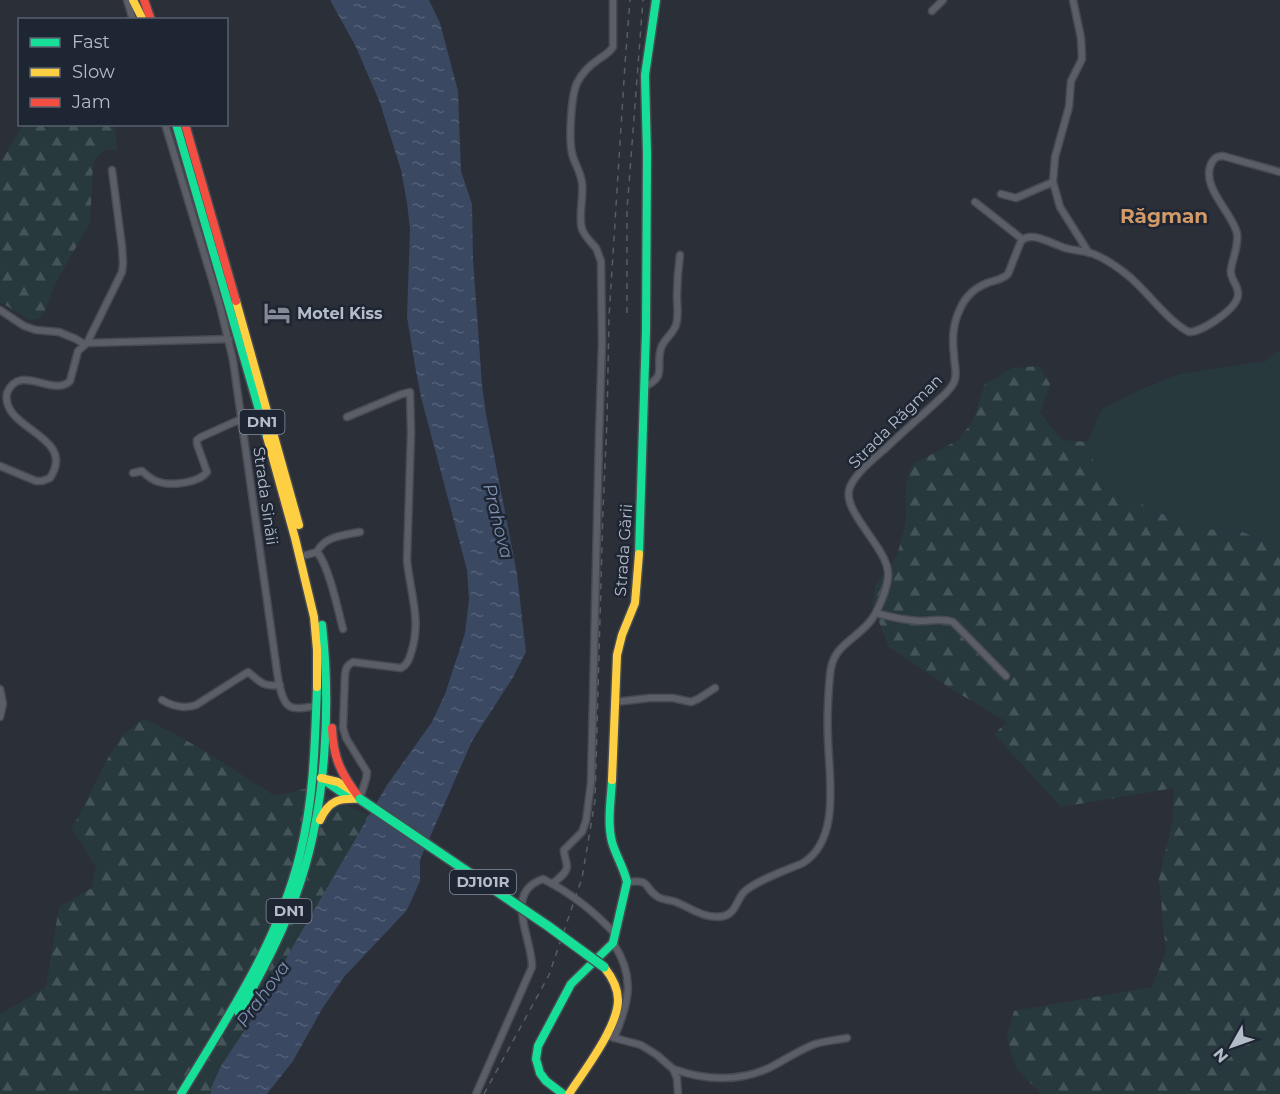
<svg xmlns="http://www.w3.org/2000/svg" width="1280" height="1094" viewBox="0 0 1280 1094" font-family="Montserrat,sans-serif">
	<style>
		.green { fill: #28393e }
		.forest { fill: url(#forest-firs) }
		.water { fill: url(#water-ripples) }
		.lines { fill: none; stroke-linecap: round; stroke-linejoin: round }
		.street-casing { stroke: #474a51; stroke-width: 9 }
		.fast-casing { stroke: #474a51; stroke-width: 11 }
		.slow-casing { stroke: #474a51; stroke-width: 11 }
		.jam-casing { stroke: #474a51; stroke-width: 11 }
		.street { stroke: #5b5e66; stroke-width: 6 }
		.fast { stroke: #16e098; stroke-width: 8 }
		.slow { stroke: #ffcf43; stroke-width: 8 }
		.jam { stroke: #f24e42; stroke-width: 8 }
		.rail { stroke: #595d64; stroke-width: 1.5; stroke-dasharray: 6 6; stroke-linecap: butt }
		.fast-bridge-casing { stroke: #464a52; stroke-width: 12; stroke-linecap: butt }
		.fast-bridge { stroke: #16e098; stroke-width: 9 }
		.labels { text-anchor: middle; stroke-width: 5; stroke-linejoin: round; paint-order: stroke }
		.shield { fill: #1e2533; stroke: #888f9c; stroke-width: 1.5 }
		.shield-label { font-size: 15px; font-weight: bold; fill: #b5bcc9 }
		.poi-label { font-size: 16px; font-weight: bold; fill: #b5bcc9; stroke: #1e2533; text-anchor: start }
		.street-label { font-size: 16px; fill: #b5bcc9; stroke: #1e2533 }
		.water-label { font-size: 18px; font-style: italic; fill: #7d90af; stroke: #1e2533 }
		.quarter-label { font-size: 20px; font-weight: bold; fill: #d29a67; stroke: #1e2533 }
	</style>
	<defs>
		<pattern id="forest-firs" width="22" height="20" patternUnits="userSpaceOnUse" patternTransform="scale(1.5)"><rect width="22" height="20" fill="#28393e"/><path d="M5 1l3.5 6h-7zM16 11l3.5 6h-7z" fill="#455459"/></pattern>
		<pattern id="water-ripples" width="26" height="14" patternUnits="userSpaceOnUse" patternTransform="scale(1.5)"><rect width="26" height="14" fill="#3a4862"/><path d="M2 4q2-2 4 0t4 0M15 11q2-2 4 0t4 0" fill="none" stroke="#546077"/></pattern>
	</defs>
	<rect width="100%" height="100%" fill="#2b2f38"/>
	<path class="green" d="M1280,350V546L1272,545L1236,529L1196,530L1102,485L1087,442L1102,409L1137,391L1180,374L1266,361Z"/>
	<path class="forest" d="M24,124L114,125L117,150H105L98,156L93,163L90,223L57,280L44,313L39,318L30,320L0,302V163Z
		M1039,366L1050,384L1040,413L1062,440L1087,442L1102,485L1196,530L1236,529L1272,545L1280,546V1094H1041L1016,1068L1007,1037L1014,1011L1152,987L1166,952L1159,879L1173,819L1174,788L1061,807L994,734L1007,722L953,690L889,647L872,604L876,585L897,556L906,522V485L912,465L958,440L973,421L985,384L1013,368Z
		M143,719C190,739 232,769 275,796L308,788L370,816C316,906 265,998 211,1088V1094H0V1014L46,987L59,907L92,888L96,866L72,829L107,760L121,737Z"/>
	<path class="water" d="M330,0H429L440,23L458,91L461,171L472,204L473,259L482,385L486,414L517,574L526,652L512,679L472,741L420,860V881L407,910L344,977L322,1009L293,1061L267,1094H211V1088L221,1066L264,1001L292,948L387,785L432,722L445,694L465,633L469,599L467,570L421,397L415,366L407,317L410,229L407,203L401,170L380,103L356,47Z"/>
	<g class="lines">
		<g class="street-casing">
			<path id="street" d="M127,0L133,20
				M1073,0L1081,38L1082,59L1071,81L1069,107L1055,157L1053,182L1060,207L1089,253
				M932,11L943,0
				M165,124L220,306L233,360L275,657C277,669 279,703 291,707C299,710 309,707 316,706
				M1001,194L1016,198L1053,182
				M975,202L1022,239
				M0,310L24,326L36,330L59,332L76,339L84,344
				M87,343L229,339
				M644,387C668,376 655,367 661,348C664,339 673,334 676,325C679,316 677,306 677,297C677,283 678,269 680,255
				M347,417L402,394L410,392L411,432L407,560C410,593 422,620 411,653C409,660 407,665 401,668L353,662C347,665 346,668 345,674L343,728L346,738L367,772L366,779L360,798
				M0,466L36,481H42L50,478C78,435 0,430 7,393C20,362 53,398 70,381L78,351L87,343L122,272L123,263L122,247L112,170
				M133,473L142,471C147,476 152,480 159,482C171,486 199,483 207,472L197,444V440L201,437L241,419
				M317,552C329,566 338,610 343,629
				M306,555L317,552C324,536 345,535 360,532
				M876,613C890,617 904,620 919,621C931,621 942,618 953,622L1006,676
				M0,689L3,704L0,717
				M162,700C172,706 184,709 196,705L248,672C261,682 262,687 280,685
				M615,702L650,698H673L691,702L698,699L715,688
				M627,882C653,879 642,887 658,897C663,900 670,900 676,902C691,908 706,920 724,916C736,913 737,899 744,892C757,880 787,870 803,863C841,839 829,777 828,739C827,719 828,696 830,675C832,644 856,641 872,619C877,612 881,602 884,594C886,587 889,580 888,572C886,546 840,510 850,487C857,471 875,458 887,447C906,429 926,412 945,394C949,390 954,385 955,379C957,372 954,363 954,355C952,340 953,323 960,309C965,297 975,288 987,283C995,280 1002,280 1008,274L1021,241C1031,231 1048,242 1060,246C1068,250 1078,250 1087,252C1103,256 1119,268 1131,278C1148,293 1170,323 1189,332C1202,332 1237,309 1238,295C1239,285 1229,279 1231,269C1233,257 1239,245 1237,233C1232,212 1199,186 1212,162C1215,157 1218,156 1223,156L1280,172
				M552,884C557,880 566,874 567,867C567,862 564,856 564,850L582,832L586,821L591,783L599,438L602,343L601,261C599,257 598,252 596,248C591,242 585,237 582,229C578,215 584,198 582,183C581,173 576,166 573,157C568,143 571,96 577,83C582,73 590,65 599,59C605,55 609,53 613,47V0
				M613,943C636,977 629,1003 614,1038
				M607,1036L641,1045L657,1055L673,1069L677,1078L678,1094
				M673,1069C704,1080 738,1082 769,1068C783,1061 801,1049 815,1044C825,1041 837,1040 847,1038
				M476,1094L532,967C533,939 502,893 543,879C571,893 594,911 615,934"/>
		</g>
		<g class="fast-casing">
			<path id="fast" d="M176,124L267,437
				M639,554L646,331L647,154L645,75L656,0
				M321,778L341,792L355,797
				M239,1013C263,970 286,927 301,880C326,803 331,706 322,625
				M181,1094C227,1018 279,941 300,854C314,799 315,742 317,687
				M563,1094L546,1081L540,1073L536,1059L538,1046L571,984L613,943L627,882C624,868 616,856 612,842C607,822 611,800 612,780"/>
		</g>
		<g class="slow-casing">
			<path id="slow" d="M133,0L143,20
				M236,301L299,525
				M267,437L295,538L314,617L317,650V687
				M321,778L338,782L352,791
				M612,780L617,655L622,635L635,603L639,554
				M320,820C329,800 339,798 360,799
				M569,1094C584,1071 618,1027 618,1000C618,987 612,977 604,967"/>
		</g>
		<g class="jam-casing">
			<path id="jam" d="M144,0L151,20
				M185,124L236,301
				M332,728C333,759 342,775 360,799"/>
		</g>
		<use href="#street" class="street"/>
		<use href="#fast" class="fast"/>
		<use href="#slow" class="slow"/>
		<use href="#jam" class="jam"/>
		<path class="rail" d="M627,313V210L643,0
			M484,1094L549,975L582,878L595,801L603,510L607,421L609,317L625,64L630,0"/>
		<g class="fast-bridge-casing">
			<path id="fast-bridge" d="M360,799L548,926L604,967"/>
		</g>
		<use href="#fast-bridge" class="fast-bridge"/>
	</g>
	<defs>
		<g id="hotel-bare" transform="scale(2.07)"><path d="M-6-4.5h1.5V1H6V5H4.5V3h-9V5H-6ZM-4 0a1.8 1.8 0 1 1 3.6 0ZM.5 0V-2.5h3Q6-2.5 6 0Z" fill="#858b96" stroke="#1e2533" stroke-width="2.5" paint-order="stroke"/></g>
	</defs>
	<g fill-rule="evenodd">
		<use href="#hotel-bare" x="277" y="313"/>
	</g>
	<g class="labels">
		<g class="shield">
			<rect x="239.5" y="410" width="45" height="24" rx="4.5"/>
			<rect x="450" y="870" width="66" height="24" rx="4.5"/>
			<rect x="266.5" y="899" width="45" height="24" rx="4.5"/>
		</g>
		<g class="shield-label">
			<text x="262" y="427">DN1</text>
			<text x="483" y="887">DJ101R</text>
			<text x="289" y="916">DN1</text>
		</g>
		<g class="poi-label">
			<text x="297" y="319">Motel Kiss</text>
		</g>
		<g class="street-label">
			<text transform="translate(895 421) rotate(-45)" y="6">Strada Răgman</text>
			<text transform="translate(266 496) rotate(82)" y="6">Strada Sinăii</text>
			<text transform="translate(623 550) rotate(-86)" y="6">Strada Gării</text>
		</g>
		<g class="water-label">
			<text transform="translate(498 521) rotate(76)" y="6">Prahova</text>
			<text transform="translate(263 994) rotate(-54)" y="6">Prahova</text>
		</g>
		<g class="quarter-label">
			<text x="1164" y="223">Răgman</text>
		</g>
	</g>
	<rect x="18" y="18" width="210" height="108" fill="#1e2533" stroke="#5a616f" stroke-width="1.5"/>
	<rect x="30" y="38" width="30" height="9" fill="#16e098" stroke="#5a616f" stroke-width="1.5"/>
	<text x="72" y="48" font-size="18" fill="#b5bcc9">Fast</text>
	<rect x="30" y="68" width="30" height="9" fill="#ffcf43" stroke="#5a616f" stroke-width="1.5"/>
	<text x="72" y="78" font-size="18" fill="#b5bcc9">Slow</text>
	<rect x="30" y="98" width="30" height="9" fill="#f24e42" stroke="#5a616f" stroke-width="1.5"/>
	<text x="72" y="108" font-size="18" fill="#b5bcc9">Jam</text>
	<g transform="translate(1232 1046) rotate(230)" stroke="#1e2533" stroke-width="4.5" paint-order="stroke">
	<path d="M0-4.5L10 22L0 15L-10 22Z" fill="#b5bcc9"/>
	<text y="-9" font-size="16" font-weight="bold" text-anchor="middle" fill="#b5bcc9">N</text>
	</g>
</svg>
